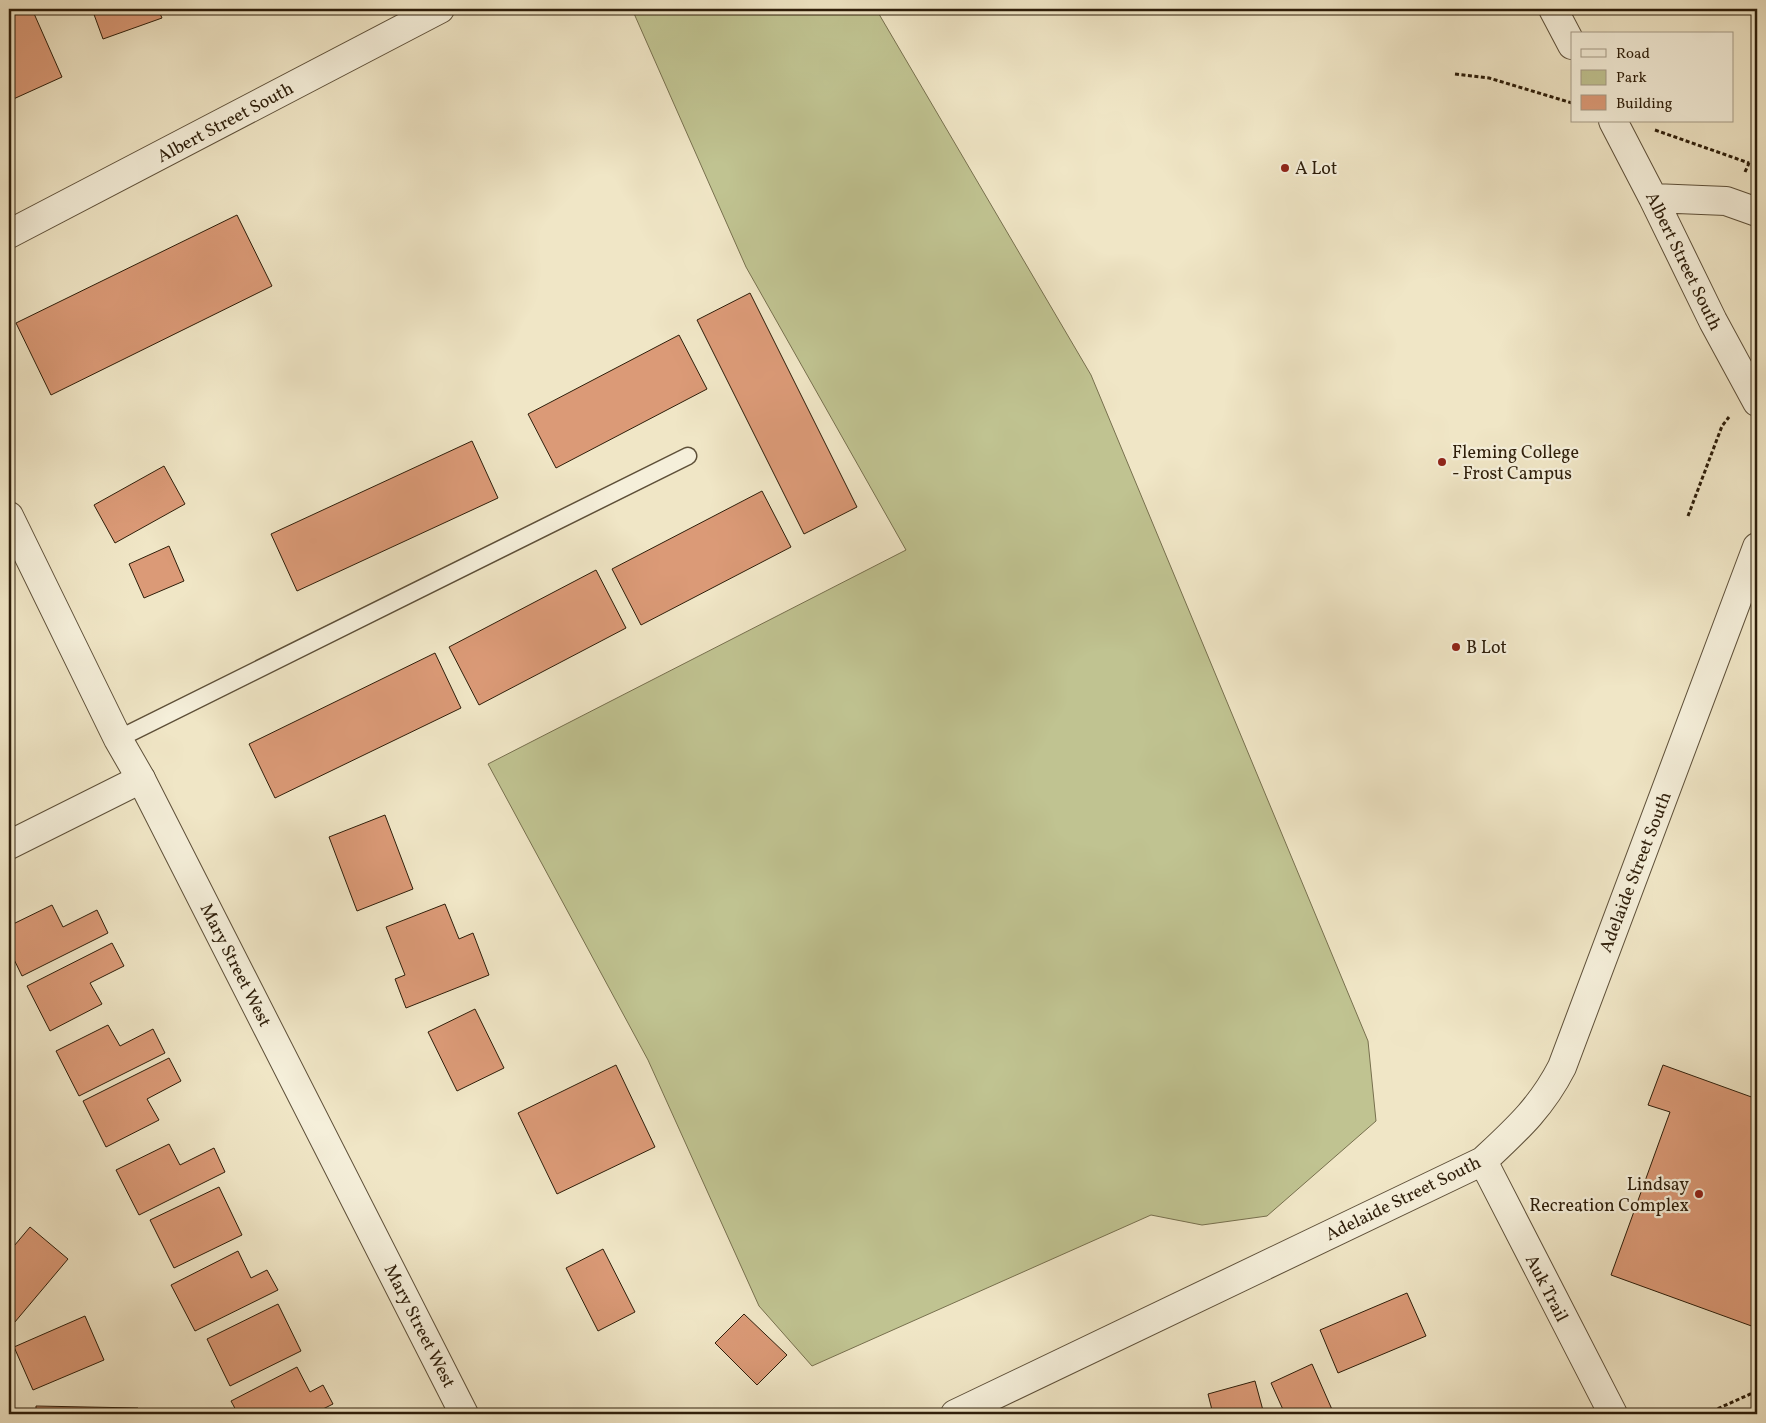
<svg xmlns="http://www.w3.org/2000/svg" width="1766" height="1423" viewBox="0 0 1766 1423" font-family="Vollkorn,serif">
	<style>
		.green { fill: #c0c391; stroke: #77704e }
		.building { fill: #db9a77; stroke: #2e1e0a }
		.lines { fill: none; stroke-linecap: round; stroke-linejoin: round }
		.service-casing { stroke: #5e5039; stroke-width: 19 }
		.minor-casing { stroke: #5e5039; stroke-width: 30 }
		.tertiary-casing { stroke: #5e5039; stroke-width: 30 }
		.path { stroke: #2e1e0a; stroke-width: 3; stroke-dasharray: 4 2.5; stroke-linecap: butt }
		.service { stroke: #f5efda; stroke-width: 16 }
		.minor { stroke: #f5efda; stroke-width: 28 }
		.tertiary { stroke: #f5efda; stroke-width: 28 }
		.poi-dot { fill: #8f2418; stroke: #f5efda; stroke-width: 2 }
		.labels { text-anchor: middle; stroke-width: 4.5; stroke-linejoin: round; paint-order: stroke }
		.street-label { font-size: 18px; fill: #2e1e0a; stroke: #f5efda }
		.poi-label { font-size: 18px; fill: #2e1e0a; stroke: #f5efda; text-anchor: start }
	</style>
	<rect width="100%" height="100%" fill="#f0e6c6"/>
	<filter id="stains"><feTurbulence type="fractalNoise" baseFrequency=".004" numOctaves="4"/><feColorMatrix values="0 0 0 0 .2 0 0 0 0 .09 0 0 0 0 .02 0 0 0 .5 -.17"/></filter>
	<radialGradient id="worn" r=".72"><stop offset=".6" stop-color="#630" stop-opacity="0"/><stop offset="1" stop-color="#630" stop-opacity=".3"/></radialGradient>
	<path class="green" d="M632,9H876L1091,375L1368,1041L1376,1121L1267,1216L1202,1225L1151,1215L812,1366L759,1306L648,1060L488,764L906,550L746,267Z"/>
	<path class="building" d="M14,9H32L62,77L9,101V11Z
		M92,9H158L162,18L103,39Z
		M237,215L272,286L51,395L16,323Z
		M750,293L857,507L804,534L697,320Z
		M679,335L707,389L556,468L528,414Z
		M472,441L498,498L297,591L271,534Z
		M164,466L185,504L115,543L94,505Z
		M762,491L791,547L641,625L612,569Z
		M169,546L184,581L144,598L129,564Z
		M596,570L626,628L479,705L449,647Z
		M435,653L461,708L275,798L249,744Z
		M385,815L413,889L357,911L329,837Z
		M445,904L459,939L473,933L489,975L406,1008L395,979L405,975L386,927Z
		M52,905L63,927L97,910L108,933L22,976L9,949V926Z
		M112,943L124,966L90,983L102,1004L50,1031L27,986Z
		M475,1009L504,1068L457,1091L428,1032Z
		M108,1025L120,1046L153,1029L165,1053L79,1096L56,1051Z
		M169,1058L181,1081L147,1099L159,1120L106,1147L83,1101Z
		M616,1065L655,1147L557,1194L518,1113Z
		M1663,1065L1757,1099V1328L1611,1275L1670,1112L1648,1105Z
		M169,1144L180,1165L214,1148L225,1172L139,1215L116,1170Z
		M219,1187L242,1235L174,1268L150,1220Z
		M30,1227L68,1259L9,1329V1252Z
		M603,1249L635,1312L598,1331L566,1268Z
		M238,1251L251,1278L267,1270L278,1290L195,1331L171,1285Z
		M1407,1293L1426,1336L1338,1373L1320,1330Z
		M278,1304L301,1351L230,1386L207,1339Z
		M744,1314L787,1355L757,1385L715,1343Z
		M85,1316L104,1360L33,1390L14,1347Z
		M1312,1364L1334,1414H1285L1271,1383Z
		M297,1367L310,1392L323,1385L333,1404L313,1414H238L231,1401Z
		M1255,1381L1264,1414H1213L1208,1394Z
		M36,1406L138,1408V1414H36Z"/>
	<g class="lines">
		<g class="service-casing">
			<path id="service" d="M118,739L688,456"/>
		</g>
		<g class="minor-casing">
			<path id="minor" d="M1553,9L1572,45
				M1613,121L1653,198L1713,321L1757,402
				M1653,198L1726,201L1757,212
				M9,234L440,9
				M9,845L141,779
				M1483,1161L1613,1414
				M955,1414L1483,1161C1516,1130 1541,1108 1562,1067L1757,547"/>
		</g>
		<g class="tertiary-casing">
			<path id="tertiary" d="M9,516L118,739L141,779L464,1414"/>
		</g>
		<path class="path" d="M1455,74L1489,78L1572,103
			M1655,130L1749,163
			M1745,172L1749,163L1757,159
			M1688,516L1722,426L1729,417
			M1706,1414L1757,1391"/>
		<use href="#service" class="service"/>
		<use href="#minor" class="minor"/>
		<use href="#tertiary" class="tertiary"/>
	</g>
	<g class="poi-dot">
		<circle cx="1285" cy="168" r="5"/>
		<circle cx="1442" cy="462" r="5"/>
		<circle cx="1456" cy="647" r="5"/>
		<circle cx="1699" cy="1194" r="5"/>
	</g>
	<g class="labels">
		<g class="street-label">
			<text transform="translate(225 122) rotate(-28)" y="6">Albert Street South</text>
			<text transform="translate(1684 261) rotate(64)" y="6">Albert Street South</text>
			<text transform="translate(1635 872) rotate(-69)" y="6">Adelaide Street South</text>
			<text transform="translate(236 965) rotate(63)" y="6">Mary Street West</text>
			<text transform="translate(1403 1198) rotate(-26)" y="6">Adelaide Street South</text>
			<text transform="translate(1547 1288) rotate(63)" y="6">Auk Trail</text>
			<text transform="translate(420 1326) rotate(63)" y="6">Mary Street West</text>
		</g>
		<g class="poi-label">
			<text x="1295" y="174">A Lot</text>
			<text x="1452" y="458">Fleming College<tspan x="1452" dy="21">- Frost Campus</tspan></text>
			<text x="1466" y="653">B Lot</text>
			<text x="1689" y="1190" text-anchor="end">Lindsay<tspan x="1689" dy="21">Recreation Complex</tspan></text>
		</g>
	</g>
	<rect width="1766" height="1423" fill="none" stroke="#f0e6c6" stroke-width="30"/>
	<rect x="10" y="10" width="1746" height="1403" fill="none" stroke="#2e1e0a" stroke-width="2.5"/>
	<rect x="15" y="15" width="1736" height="1393" fill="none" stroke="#2e1e0a"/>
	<rect x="1571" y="32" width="162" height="90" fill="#f5efda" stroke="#a59b87"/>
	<rect x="1581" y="49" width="25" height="8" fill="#f5efda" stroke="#a59b87"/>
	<text x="1616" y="58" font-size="15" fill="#2e1e0a">Road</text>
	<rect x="1581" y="70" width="25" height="15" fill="#c0c391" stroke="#a59b87"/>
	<text x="1616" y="82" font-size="15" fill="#2e1e0a">Park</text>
	<rect x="1581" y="95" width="25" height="15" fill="#db9a77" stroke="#a59b87"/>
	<text x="1616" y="108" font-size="15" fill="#2e1e0a">Building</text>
	<rect width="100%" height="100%" filter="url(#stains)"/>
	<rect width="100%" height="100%" fill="url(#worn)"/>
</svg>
